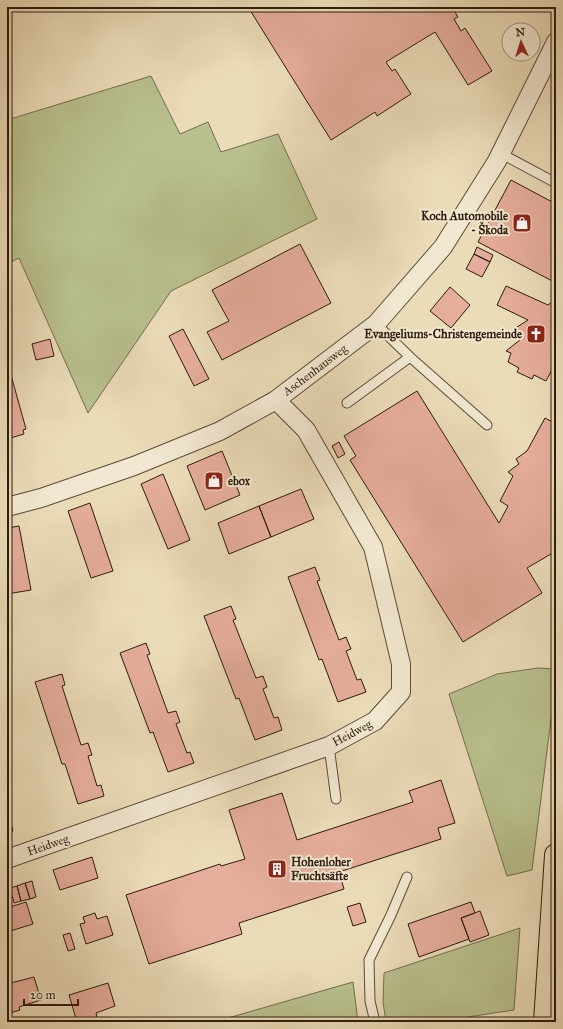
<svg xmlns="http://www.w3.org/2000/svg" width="563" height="1029" viewBox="0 0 563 1029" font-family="'IM FELL Great Primer',serif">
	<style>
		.green { fill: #b8c08e; stroke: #726e4e }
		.building { fill: #e5ad9b; stroke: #2d1b0d }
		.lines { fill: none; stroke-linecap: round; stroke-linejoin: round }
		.lane-casing { stroke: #5c4b38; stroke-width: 11 }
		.street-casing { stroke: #5c4b38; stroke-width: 20 }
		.primary-casing { stroke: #2d1b0d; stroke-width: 24 }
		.lane { stroke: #f2e8d1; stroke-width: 9 }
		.street { stroke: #f2e8d1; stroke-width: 18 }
		.primary { stroke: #ebdcb8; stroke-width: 22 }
		.labels { text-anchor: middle; stroke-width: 4; stroke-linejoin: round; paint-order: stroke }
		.poi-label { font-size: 12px; font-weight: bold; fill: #2d1b0d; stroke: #f2e8d1; text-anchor: end }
		.street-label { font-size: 12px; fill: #2d1b0d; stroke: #f2e8d1 }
	</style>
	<rect width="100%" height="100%" fill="#ebdcb8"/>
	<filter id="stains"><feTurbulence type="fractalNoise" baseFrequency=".005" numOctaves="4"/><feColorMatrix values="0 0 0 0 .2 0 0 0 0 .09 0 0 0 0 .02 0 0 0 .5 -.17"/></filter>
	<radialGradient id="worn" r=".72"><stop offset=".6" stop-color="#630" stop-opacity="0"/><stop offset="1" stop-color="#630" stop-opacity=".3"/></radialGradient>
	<path class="green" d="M151,76L180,134L208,122L221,152L278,134L317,219L171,291L88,413L19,258L7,264V120Z
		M538,668L556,669V680L532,870L507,876L449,694L497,674Z
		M520,928L514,1010L435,1022H386L383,1002L384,973Z
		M353,982L358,1022H214Z"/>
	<path class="building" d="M248,7H452L458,17L454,19L461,31L465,28L492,71L468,85L435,32L386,62L392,71L395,69L411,94L377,116L375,112L331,140Z
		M511,180L556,204V283L478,242Z
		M300,244L331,303L222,360L207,332L229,321L212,290Z
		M477,247L493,255L490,262L474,254Z
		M474,254L490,262L482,277L466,269Z
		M506,286L548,305L552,302L556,304V362L546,381L534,375L532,379L517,372L519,368L508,362L511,353L506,351L520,340L514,329L528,320L497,305Z
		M450,287L470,305L451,328L430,311Z
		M183,329L209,379L194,386L169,336Z
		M50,339L54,356L36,360L32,344Z
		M9,368L26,429L23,430L24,434L7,439V369Z
		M417,391L499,523L508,506L500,501L513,476L508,472L519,464L516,459L527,451L545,418L556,424V537L551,554L527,568L542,593L463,642L350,460L356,456L344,436Z
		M339,442L345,454L338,458L332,446Z
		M222,451L240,495L205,510L187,466Z
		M163,474L190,540L168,549L141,484Z
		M301,489L314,519L271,537L259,506Z
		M90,503L113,571L91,578L68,511Z
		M259,506L271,537L229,554L218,523Z
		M19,526L31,590L7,594V528Z
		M315,567L320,580L317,581L339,640L346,637L351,649L346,651L357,680L361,679L366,692L338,702L322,659L319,660L288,577Z
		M231,606L236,619L233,620L256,678L263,676L267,687L263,689L274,718L278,717L282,730L255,740L239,698L236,699L204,616Z
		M146,643L150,654L147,655L168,713L176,711L180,722L176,724L187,753L190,752L194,763L168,772L153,732L150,733L120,653Z
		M62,674L65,685L62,686L81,745L88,743L92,755L88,756L97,786L101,785L104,796L78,804L65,764H62L35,682Z
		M441,780L455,823L438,828L441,839L339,872L344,889L239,923L242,934L149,964L126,895L220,864L221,866L245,859L229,810L282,793L297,840L413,802L409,791Z
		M10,820L13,831L7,832V821Z
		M92,857L98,878L60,890L53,870Z
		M32,881L36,897L30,899L25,883Z
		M25,883L30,899L21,901L17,886Z
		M17,886L21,901L14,903L10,888Z
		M26,902L33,924L7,932V908Z
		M471,902L475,913L461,918L469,939L419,957L408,924Z
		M360,903L366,922L353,926L347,907Z
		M480,911L489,935L470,942L461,918Z
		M95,913L97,919L107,916L113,935L86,944L80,924L85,923L83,917Z
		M70,933L75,949L68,951L63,935Z
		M34,977L41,1000L19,1007L20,1010L7,1014V984Z
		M108,983L115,1006L96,1013L97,1017L81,1022H77L69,995Z"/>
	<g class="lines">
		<g class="lane-casing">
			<path id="lane" d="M500,153L556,183
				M376,324L410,357L487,425
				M347,403L410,357
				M329,746L336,799
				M375,1022L370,1001L369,960L391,915L407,877"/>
		</g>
		<g class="street-casing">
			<path id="street" d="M7,507L41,498L134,466L220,431L276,400L376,324L443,247L497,161L556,42
				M7,859L329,746L375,721L401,692V664L373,547L306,430L276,400"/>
		</g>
		<g class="primary-casing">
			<path id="primary" d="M545,1022L556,855"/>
		</g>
		<use href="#lane" class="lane"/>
		<use href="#street" class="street"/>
		<use href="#primary" class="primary"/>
	</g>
	<defs>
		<g id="shop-square" transform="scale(1)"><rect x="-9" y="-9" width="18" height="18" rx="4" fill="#8f2418" stroke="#f2e8d1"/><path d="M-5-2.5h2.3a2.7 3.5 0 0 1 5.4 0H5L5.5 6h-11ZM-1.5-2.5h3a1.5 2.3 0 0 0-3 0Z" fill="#fff"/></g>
		<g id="church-square" transform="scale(1)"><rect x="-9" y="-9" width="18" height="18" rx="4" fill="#8f2418" stroke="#f2e8d1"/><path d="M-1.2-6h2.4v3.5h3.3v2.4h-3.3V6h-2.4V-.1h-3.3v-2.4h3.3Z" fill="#fff"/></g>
		<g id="building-square" transform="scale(1)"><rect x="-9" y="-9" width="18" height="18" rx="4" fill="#8f2418" stroke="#f2e8d1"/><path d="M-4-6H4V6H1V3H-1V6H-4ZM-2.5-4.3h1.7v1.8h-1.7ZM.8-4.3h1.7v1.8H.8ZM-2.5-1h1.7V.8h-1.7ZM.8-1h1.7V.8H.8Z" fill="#fff"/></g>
	</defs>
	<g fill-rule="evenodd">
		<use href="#shop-square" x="522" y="223"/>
		<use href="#church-square" x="536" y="334"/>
		<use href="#shop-square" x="214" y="481"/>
		<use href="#building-square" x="277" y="869"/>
	</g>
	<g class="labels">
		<g class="poi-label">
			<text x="508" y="220">Koch Automobile<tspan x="508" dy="14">- Škoda</tspan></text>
			<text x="522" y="338">Evangeliums-Christengemeinde</text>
			<text x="228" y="485" text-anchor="start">ebox</text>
			<text x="291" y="866" text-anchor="start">Hohenloher<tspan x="291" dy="14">Fruchtsäfte</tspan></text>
		</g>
		<g class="street-label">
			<text transform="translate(315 370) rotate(-37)" y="4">Aschenhausweg</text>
			<text transform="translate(352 733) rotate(-28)" y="4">Heidweg</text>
			<text transform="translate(48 845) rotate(-19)" y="4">Heidweg</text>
		</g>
	</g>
	<rect width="563" height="1029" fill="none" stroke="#ebdcb8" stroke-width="24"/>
	<rect x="8" y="8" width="547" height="1013" fill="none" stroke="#2d1b0d" stroke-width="2"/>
	<rect x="12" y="12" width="539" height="1005" fill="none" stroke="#2d1b0d"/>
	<g transform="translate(521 42) rotate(356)"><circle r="19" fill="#f2e8d1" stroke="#a39683"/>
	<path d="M0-3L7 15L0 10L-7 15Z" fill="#8f2418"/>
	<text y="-6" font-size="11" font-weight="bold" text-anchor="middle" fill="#2d1b0d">N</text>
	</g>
	<path d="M24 999v6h54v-6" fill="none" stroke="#2d1b0d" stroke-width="2"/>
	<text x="30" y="999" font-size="12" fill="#2d1b0d" stroke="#f2e8d1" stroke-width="3" paint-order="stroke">20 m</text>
	<rect width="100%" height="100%" filter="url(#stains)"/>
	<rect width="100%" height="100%" fill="url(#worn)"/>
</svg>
